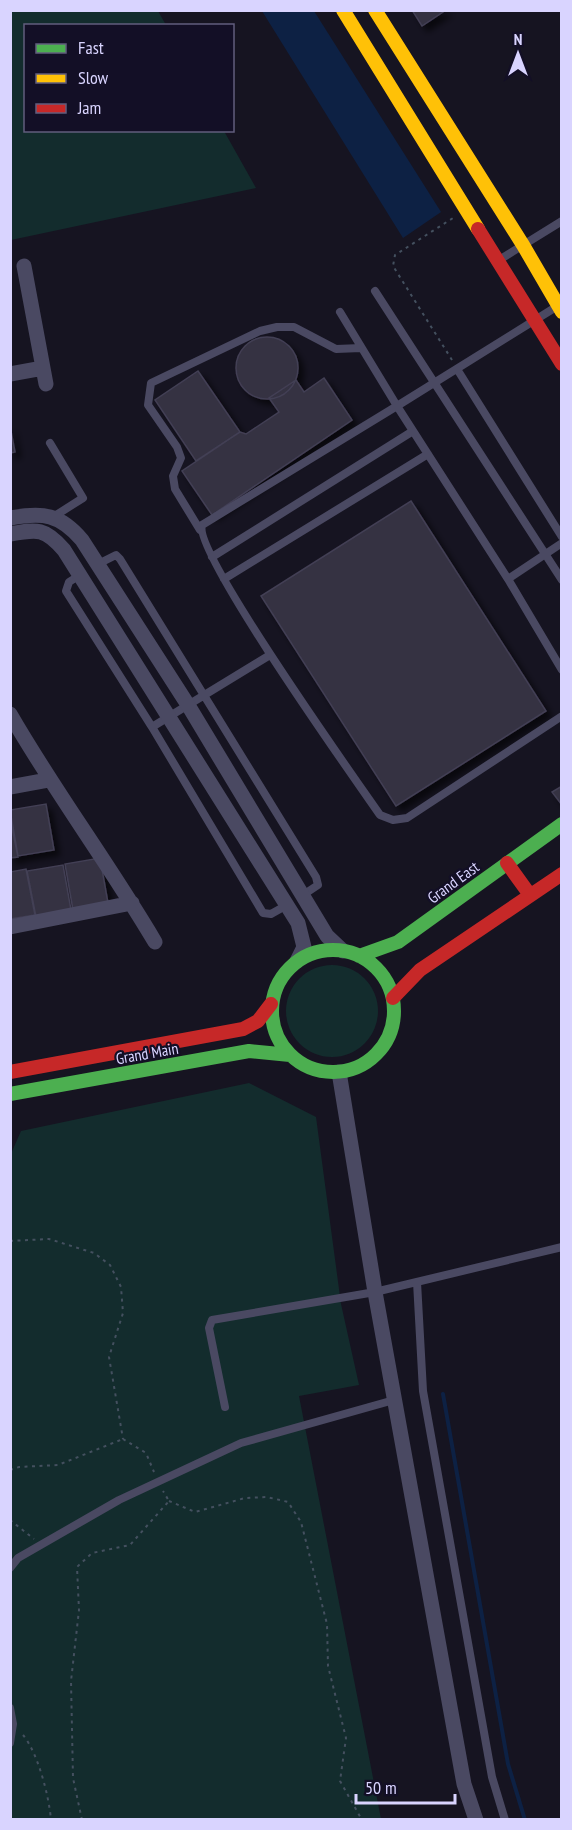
<svg xmlns="http://www.w3.org/2000/svg" width="572" height="1830" viewBox="0 0 572 1830" font-family="'PT Sans Narrow',sans-serif">
	<style>
		.green { fill: #132c2d }
		.water { fill: #0d2144 }
		.lines { fill: none; stroke-linecap: round; stroke-linejoin: round }
		.stream { stroke: #0d2144; stroke-width: 4 }
		.building { fill: #343243; stroke: #433f54; stroke-width: 1.5; filter: url(#shadow) }
		.path { stroke: #44505f; stroke-width: 2; stroke-dasharray: 3 4.5; stroke-linecap: butt }
		.lane { stroke: #4a4962; stroke-width: 8 }
		.street { stroke: #4a4962; stroke-width: 15 }
		.fast { stroke: #4caf50; stroke-width: 14 }
		.slow { stroke: #ffc107; stroke-width: 14 }
		.jam { stroke: #c62828; stroke-width: 14 }
		.labels { text-anchor: middle; stroke-width: 4.5; stroke-linejoin: round; paint-order: stroke }
		.street-label { font-size: 16px; fill: #d9d4ff; stroke: #130f26 }
	</style>
	<defs>
		<filter id="shadow"><feDropShadow dx="5.5" dy="5.5" stdDeviation="3" flood-color="#0009"/></filter>
	</defs>
	<rect width="100%" height="100%" fill="#161421"/>
	<path class="green" d="M10,11H158L166,25L26,26V130L224,131L256,188L11,240Z
		M286 1011a46 46 0 1 1 92 0a46 46 0 1 1-92 0Z
		M249,1083L316,1117L341,1304L359,1385L299,1396L381,1819H11L10,1156L21,1131Z"/>
	<path class="water" d="M262,11H314L441,212L403,238Z"/>
	<g class="lines">
		<path class="stream" d="M443,1394L508,1764L525,1820"/>
	</g>
	<path class="building" d="M412,10H446L422,26Z
		M236 368a31 31 0 1 1 62 0a31 31 0 1 1-62 0Z
		M198,371L240,432L196,461L155,400Z
		M324,378L352,420L212,515L182,471L240,432L246,434L279,412L269,398L296,380L304,392Z
		M10,426L15,452L10,453Z
		M411,501L546,711L396,806L261,596Z
		M562,786V805L552,792Z
		M46,804L54,850L18,856L10,810Z
		M10,818L18,857L10,858Z
		M100,858L108,903L73,910L65,864Z
		M63,865L71,910L36,917L27,871Z
		M26,869L35,915L10,919V872Z"/>
	<g class="lines">
		<path class="path" d="M452,360L393,266L395,255L453,218
			M10,1241L49,1239L94,1253L110,1265L121,1287L123,1313L109,1357L123,1439
			M123,1439L146,1453L154,1472
			M10,1470L19,1467L58,1465L123,1439
			M169,1501L195,1512L245,1498L267,1497L288,1502L301,1522L327,1624L328,1666L346,1738L340,1781L362,1820
			M10,1520L34,1539
			M23,1735C38,1753 49,1796 51,1820
			M82,1820L73,1778L71,1681L79,1610L77,1567L92,1553L130,1545L169,1501L163,1491"/>
		<path class="lane" d="M499,260L562,221
			M375,291L562,580
			M556,307L397,406L508,579L562,543
			M340,312L397,406L202,525C193,551 355,779 380,815L393,820L407,818L562,716
			M457,369L562,537
			M50,443L83,498L53,517
			M200,530L175,489L173,476L181,458L177,447L148,405L151,383L260,331L277,327H294L336,349L361,348
			M212,557L413,431
			M98,564L116,555L120,559L316,877L318,885L303,895
			M80,575L69,582L66,591L152,727L263,913L271,914L287,905
			M224,579L428,454
			M508,579L562,670
			M152,727L270,655
			M417,1282L423,1391L492,1777L505,1820
			M225,1407L209,1328L212,1320L375,1292L562,1247
			M10,1568L18,1558L119,1500L241,1443L394,1400
			M10,1708L13,1724L10,1743"/>
		<path class="street" d="M24,266L46,384
			M10,374L43,368
			M10,518C43,512 60,514 82,540L188,705L327,936L343,951
			M10,534C38,529 45,528 64,550L298,923L304,947L297,961
			M10,714C55,792 109,864 155,942
			M10,787L48,780
			M10,927L132,903
			M339,1072L375,1292L464,1784L476,1820"/>
		<path class="fast" d="M272 1011a61 61 0 1 1 122 0a61 61 0 1 1-122 0Z
			M359,956L398,942L562,824
			M10,1094L249,1051L290,1055"/>
		<path class="slow" d="M343,10L478,229
			M375,10L523,245L562,312"/>
		<path class="jam" d="M478,229L562,364
			M507,863L530,895
			M393,998L420,970L562,874
			M10,1072L243,1029L258,1021L271,1004"/>
	</g>
	<g class="labels">
		<g class="street-label">
			<text transform="translate(453 882) rotate(-36)" y="6">Grand East</text>
			<text transform="translate(147 1053) rotate(-10)" y="6">Grand Main</text>
		</g>
	</g>
	<rect width="572" height="1830" fill="none" stroke="#d9d4ff" stroke-width="24"/>
	<rect x="24" y="24" width="210" height="108" fill="#130f26" stroke="#625e7d" stroke-width="1.5"/>
	<rect x="36" y="44" width="30" height="9" fill="#4caf50" stroke="#625e7d" stroke-width="1.5"/>
	<text x="78" y="54" font-size="18" fill="#d9d4ff">Fast</text>
	<rect x="36" y="74" width="30" height="9" fill="#ffc107" stroke="#625e7d" stroke-width="1.5"/>
	<text x="78" y="84" font-size="18" fill="#d9d4ff">Slow</text>
	<rect x="36" y="104" width="30" height="9" fill="#c62828" stroke="#625e7d" stroke-width="1.5"/>
	<text x="78" y="114" font-size="18" fill="#d9d4ff">Jam</text>
	<g transform="translate(518 54)" stroke="#130f26" stroke-width="4.5" paint-order="stroke">
	<path d="M0-4.5L10 22L0 15L-10 22Z" fill="#d9d4ff"/>
	<text y="-9" font-size="16" font-weight="bold" text-anchor="middle" fill="#d9d4ff">N</text>
	</g>
	<path d="M356 1794v9h99v-9" fill="none" stroke="#d9d4ff" stroke-width="3"/>
	<text x="365" y="1794" font-size="18" fill="#d9d4ff" stroke="#130f26" stroke-width="4.5" paint-order="stroke">50 m</text>
</svg>
